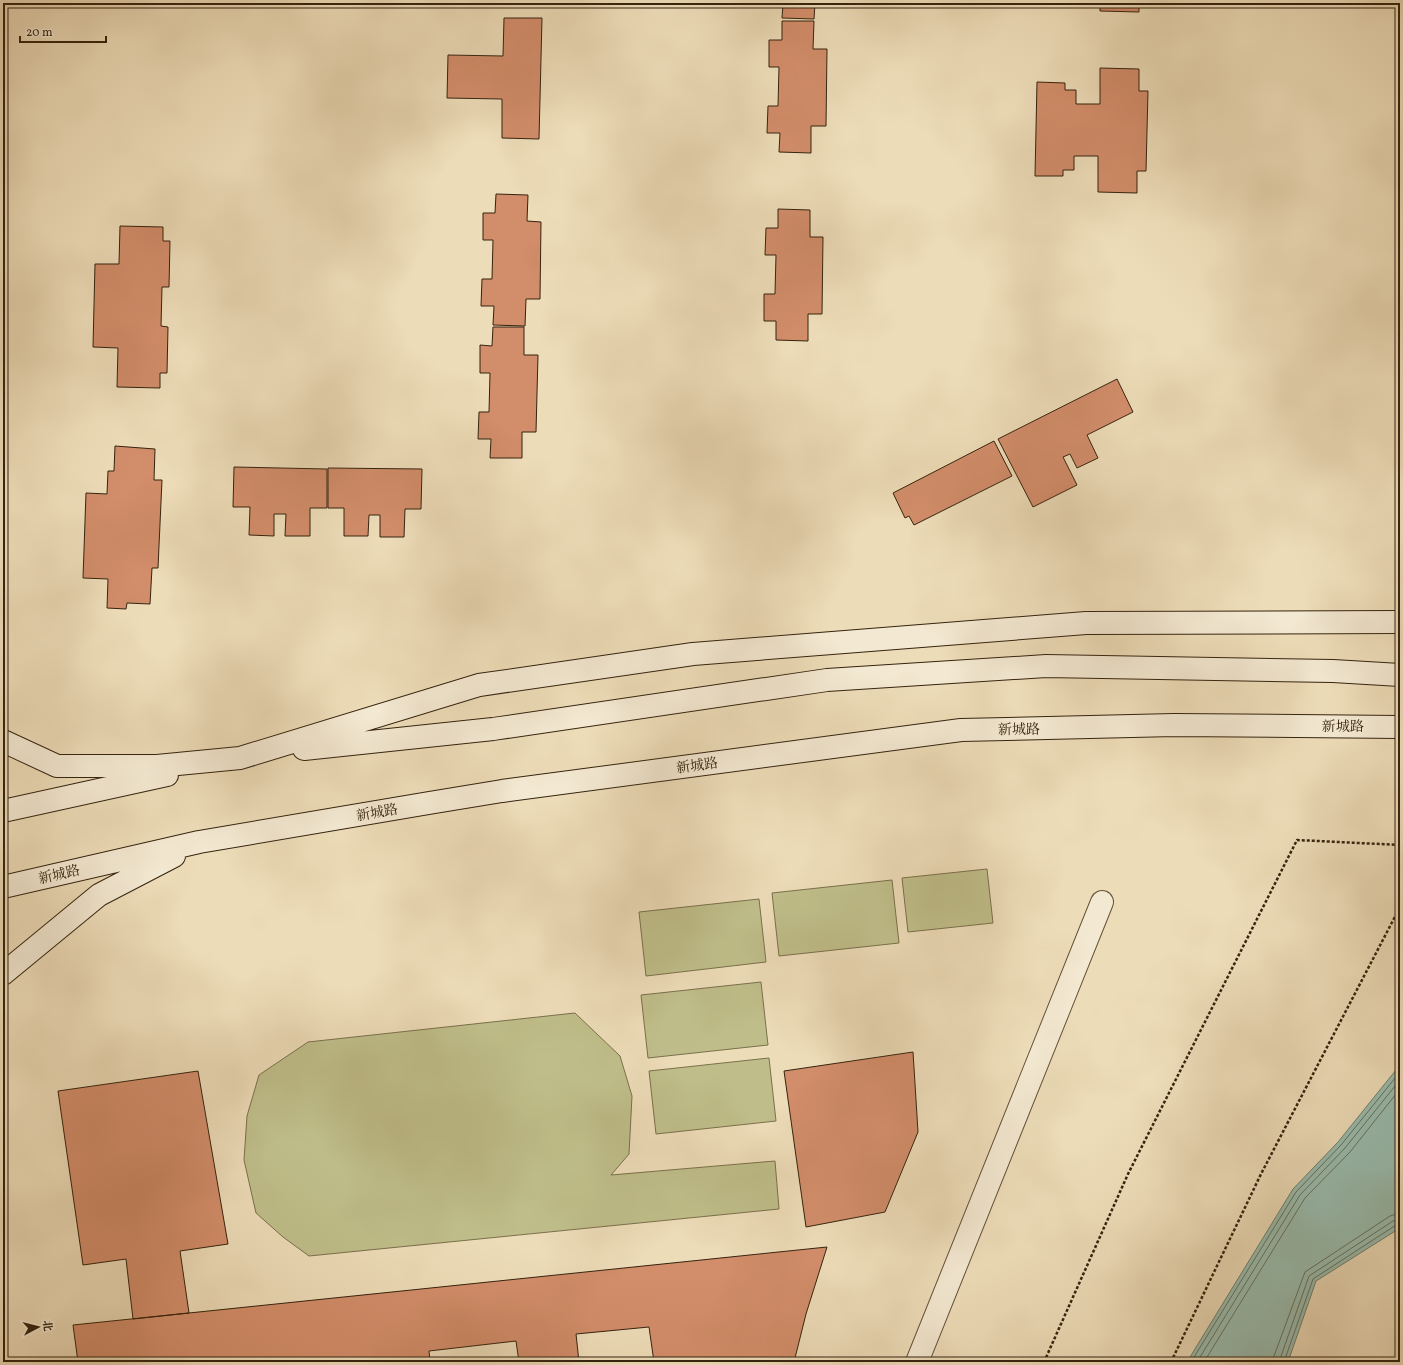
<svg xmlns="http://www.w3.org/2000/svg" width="1403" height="1365" viewBox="0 0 1403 1365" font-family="Vollkorn,'Noto Serif SC',serif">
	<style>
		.green { fill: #bfbe8a; stroke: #7a704c }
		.water { fill: #99bcae; stroke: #717f6e }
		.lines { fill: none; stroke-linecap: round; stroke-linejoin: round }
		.shore { stroke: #67705e; stroke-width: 1 }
		.building { fill: #d28d6a; stroke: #35230e }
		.street-casing { stroke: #635138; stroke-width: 24 }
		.secondary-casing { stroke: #35230e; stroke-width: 24 }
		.path { stroke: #35230e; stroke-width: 2.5; stroke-dasharray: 3 2; stroke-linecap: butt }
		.street { stroke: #f3e8d1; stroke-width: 22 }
		.secondary { stroke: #f3e8d1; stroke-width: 22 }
		.labels { text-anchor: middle; stroke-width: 3; stroke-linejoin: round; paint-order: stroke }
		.street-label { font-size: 14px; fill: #35230e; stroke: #f3e8d1 }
	</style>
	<rect width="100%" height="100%" fill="#eddcb8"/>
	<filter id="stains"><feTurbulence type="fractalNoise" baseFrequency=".005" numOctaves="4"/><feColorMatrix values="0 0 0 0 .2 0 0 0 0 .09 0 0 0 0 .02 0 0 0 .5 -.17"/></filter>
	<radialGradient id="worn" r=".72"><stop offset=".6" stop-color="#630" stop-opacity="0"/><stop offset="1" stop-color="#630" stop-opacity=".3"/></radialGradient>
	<path class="green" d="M987,869L993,923L908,932L902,878Z
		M892,880L899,943L779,956L772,893Z
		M759,899L766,962L646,976L639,912Z
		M761,982L768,1045L648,1058L641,995Z
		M575,1013L620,1056L632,1096L629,1154L611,1175L775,1161L779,1209L309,1256L283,1237L256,1213L244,1160L247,1116L259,1075L308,1042Z
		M769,1058L776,1121L656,1134L649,1071Z"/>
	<path class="water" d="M1400,1065V1228L1316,1281L1288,1362H1187L1293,1189L1338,1142Z"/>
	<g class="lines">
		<path class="shore" d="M1191,1362L1296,1192L1341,1145L1400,1072
			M1197,1362L1300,1195L1345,1148L1400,1080
			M1204,1362L1305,1198L1350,1152L1400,1089
			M1273,1362L1274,1356L1305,1272L1390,1216L1400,1213
			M1279,1362L1309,1276L1393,1221L1400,1219
			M1284,1362L1313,1279L1396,1225H1400"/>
	</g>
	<path class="building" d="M783,3H815L814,19L782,18Z
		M1100,3H1139V12L1100,11Z
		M504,18H542L539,139L502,138V99L447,98L448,55L503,56Z
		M782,21H814L813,49H827L826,126H811V153L779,152L780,133H767L768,106H778L779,67H769V40H782Z
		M1100,68L1139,69V91H1148L1146,171H1137V193L1098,192V156H1074V170H1063V176H1035L1037,82L1065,83V90H1076V104H1100Z
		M496,194L528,195L527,221L541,222L540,299H526L525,326L493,325L494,306H481L482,279H492L493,240H483V213H495Z
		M778,209L810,210V237H823L822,314H808V341L776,340V321H764V294H775L776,255H765L766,228H778Z
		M120,226L163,227V241H170L169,287H162L161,326L168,327L167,373H160V388L117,387L118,348L93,347L95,264H119Z
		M493,327H524V355H538L536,432H522V458H490L491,439H478L479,412H489L490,373H480V345L492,346Z
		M1117,379L1133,412L1087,435L1098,458L1077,468L1070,454L1063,457L1077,485L1033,507L998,439Z
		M994,441L1012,476L914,525L909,516L905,518L893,493Z
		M115,446L155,449L154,480H162L158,568H152L150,604L127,603L126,609L107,608L108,579L83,578L86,493L107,494L108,471H114Z
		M234,467L327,469V508H310V536H285L286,514H274V536L249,535L250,507H233Z
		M328,468L422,469L421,509H405L404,537H380V515H369L368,536H344V508H328Z
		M913,1052L918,1132L885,1212L806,1227L784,1071Z
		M198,1071L228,1244L180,1251L189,1313L133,1319L126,1259L83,1265L58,1091Z
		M827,1247L806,1314L794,1362H654L649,1327L576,1334L579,1362H519L516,1341L429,1351L430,1362H78L73,1325Z"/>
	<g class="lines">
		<g class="street-casing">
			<path id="street" d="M917,1362L1102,902"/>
		</g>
		<g class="secondary-casing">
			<path id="secondary" d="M3,741L57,766H157L240,758L479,685L693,654L1086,623L1400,622
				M304,749L493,729L827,680L1046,666L1333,671L1400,675
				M3,811L167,775
				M3,887L199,842L429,803L502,791L961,730L1174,725L1400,727
				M3,974L99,895L174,856"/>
		</g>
		<path class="path" d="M1044,1362L1128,1174L1297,840L1400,845
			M1171,1362L1261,1174L1400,907"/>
		<use href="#street" class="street"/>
		<use href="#secondary" class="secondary"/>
	</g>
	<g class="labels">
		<g class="street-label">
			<text x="1343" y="731">新城路</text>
			<text transform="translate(1019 729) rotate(-1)" y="5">新城路</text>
			<text transform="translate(697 765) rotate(-8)" y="5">新城路</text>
			<text transform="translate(377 812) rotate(-10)" y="5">新城路</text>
			<text transform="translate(59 874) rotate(-13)" y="5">新城路</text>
		</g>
	</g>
	<rect width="1403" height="1365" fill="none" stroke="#eddcb8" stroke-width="16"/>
	<rect x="4" y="4" width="1395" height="1357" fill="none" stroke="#35230e" stroke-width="2"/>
	<rect x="8" y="8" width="1387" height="1349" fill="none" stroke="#35230e"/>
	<g transform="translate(38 1327) rotate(83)" stroke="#f3e8d1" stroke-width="3" paint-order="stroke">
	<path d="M0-3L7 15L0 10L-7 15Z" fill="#35230e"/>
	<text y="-6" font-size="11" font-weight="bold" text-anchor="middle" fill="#35230e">北</text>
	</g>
	<path d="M20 36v6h86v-6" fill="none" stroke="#35230e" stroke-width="2"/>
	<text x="26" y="36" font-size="12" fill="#35230e" stroke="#f3e8d1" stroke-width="3" paint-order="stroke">20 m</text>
	<rect width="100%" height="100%" filter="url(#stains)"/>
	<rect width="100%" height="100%" fill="url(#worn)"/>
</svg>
